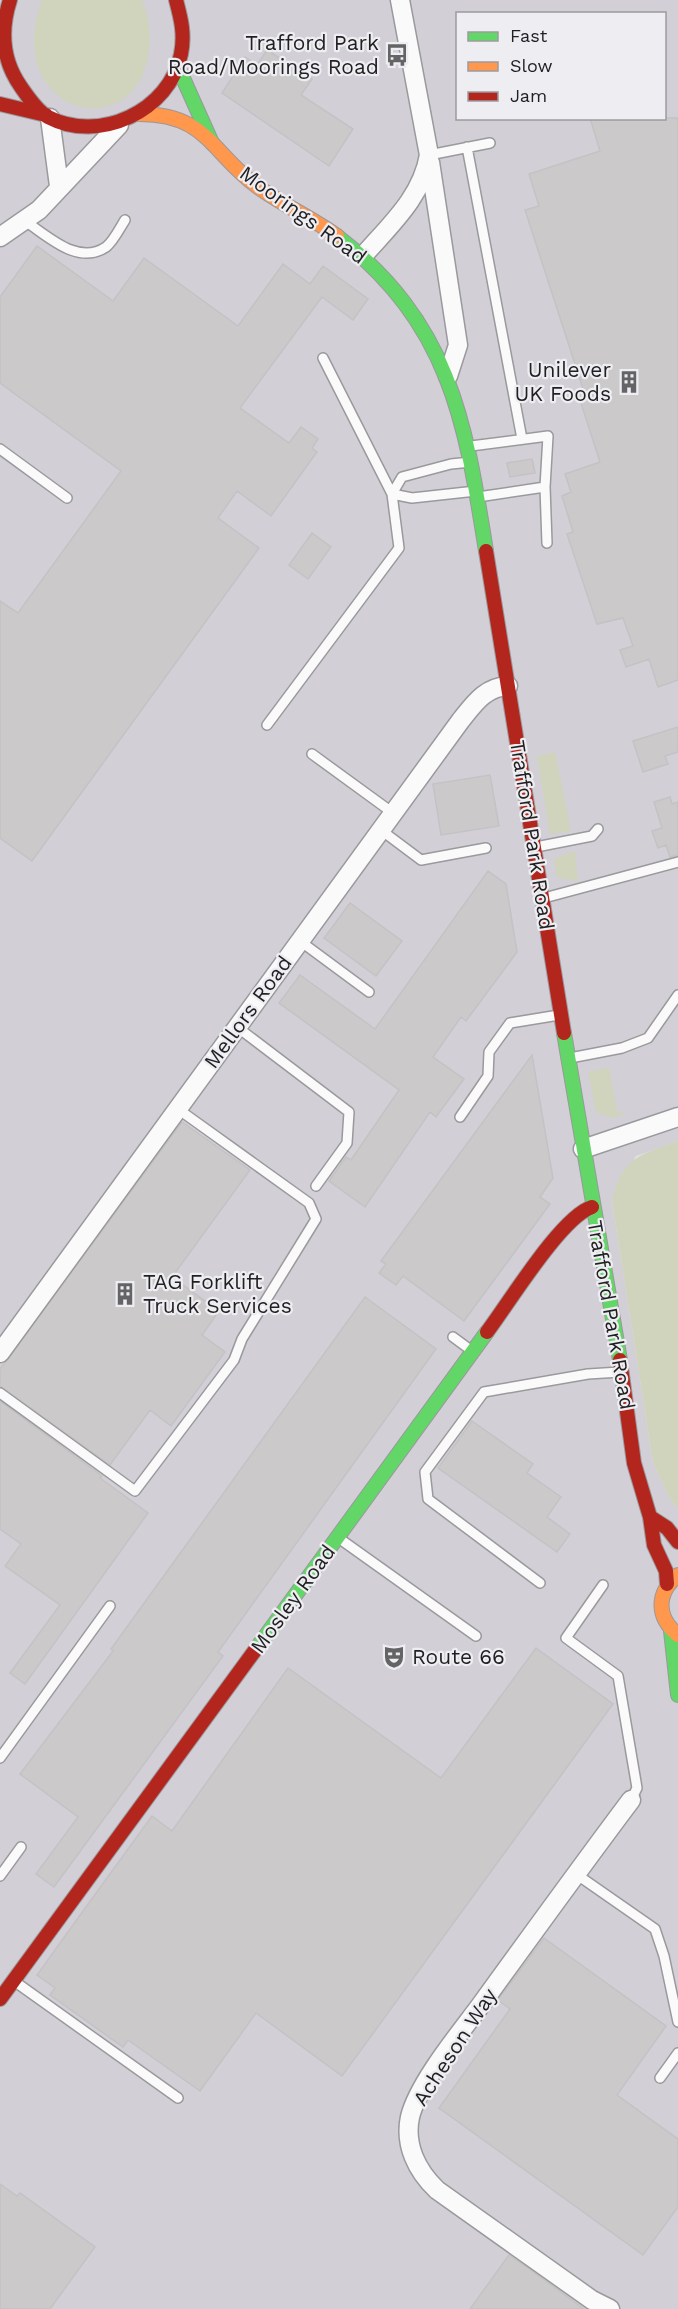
<svg xmlns="http://www.w3.org/2000/svg" width="678" height="2309" viewBox="0 0 678 2309" font-family="'Work Sans',sans-serif">
	<style>
		.built { fill: #d2cfd6; fill-rule: evenodd }
		.green { fill: #d0d4bc }
		.building { fill: #cbc9ca; stroke: #c4c2c4; stroke-width: 1.5 }
		.lines { fill: none; stroke-linecap: round; stroke-linejoin: round }
		.lane-casing { stroke: #9a999c; stroke-width: 12 }
		.street-casing { stroke: #9a999c; stroke-width: 21 }
		.fast-casing { stroke: #9a999c; stroke-width: 16 }
		.slow-casing { stroke: #9a999c; stroke-width: 16 }
		.jam-casing { stroke: #9a999c; stroke-width: 16 }
		.lane { stroke: #fafafb; stroke-width: 9 }
		.street { stroke: #fafafb; stroke-width: 18 }
		.fast { stroke: #63d668; stroke-width: 14 }
		.slow { stroke: #ff974d; stroke-width: 14 }
		.jam { stroke: #b3261e; stroke-width: 14 }
		.labels { text-anchor: middle; stroke-width: 4.5; stroke-linejoin: round; paint-order: stroke }
		.poi-label { font-size: 21px; fill: #201f21; stroke: #eeedf1; text-anchor: end }
		.street-label { font-size: 21px; fill: #201f21; stroke: #eeedf1 }
	</style>
	<rect width="100%" height="100%" fill="#e1e0e3"/>
	<path class="built" d="M0,0H678V1141L636,1156L612,1201L653,1462L668,1495L678,1510V2309H0ZM458,14H664V118H458Z"/>
	<path class="green" d="M42,0H142C149,16 151,33 149,50C138,148 0,116 42,0Z
		M555,752L571,831L550,834L537,756Z
		M575,851L578,882L557,877L554,859Z
		M609,1068L617,1112L627,1113L612,1118L596,1112L588,1072Z
		M678,1141V1510L668,1495L653,1462L612,1201C621,1158 641,1154 678,1141Z"/>
	<path class="building" d="M267,50L312,79L301,95L353,129L329,166L222,93L245,57L257,65Z
		M590,118H678V680L658,687L649,659L626,667L620,650L633,646L623,618L597,624L567,534L573,532L562,496L571,492L565,474L600,462L580,400L586,398L525,210L539,206L529,174L600,151Z
		M37,246L113,301L144,258L238,326L283,264L310,284L323,266L368,299L353,320L322,297L240,408L289,443L301,427L318,439L312,448L317,452L271,516L237,491L218,518L259,548L32,861L0,838V601L18,613L121,471L0,383V297Z
		M532,459L535,473L510,477L507,463Z
		M312,533L331,547L308,579L289,565Z
		M678,727V752L665,756L668,764L643,772L633,741Z
		M490,775L499,826L441,835L433,784Z
		M670,797L672,804L678,802V855L670,857L666,845L658,848L652,831L662,828L654,802Z
		M488,871L506,884L517,952L466,1021L461,1017L433,1057L464,1079L436,1117L430,1112L365,1207L329,1181L346,1157L351,1160L399,1090L279,1003L300,975L375,1029Z
		M350,903L402,941L376,976L324,938Z
		M532,1055L553,1178L540,1197L550,1204L464,1321L403,1276L396,1285L379,1273L386,1264L381,1261Z
		M182,1122L250,1170L172,1277L219,1311L202,1335L225,1352L171,1426L150,1410L110,1465L0,1386V1369Z
		M365,1297L436,1349L218,1652L223,1656L54,1887L36,1874L78,1817L20,1774L113,1651L111,1649Z
		M0,1401L102,1476L100,1478L148,1513L25,1684L10,1673L60,1605L5,1566L21,1544L0,1529Z
		M472,1421L533,1464L527,1473L561,1497L547,1517L570,1534L557,1552L438,1468Z
		M536,1648L613,1704L342,2076L256,2013L200,2091L128,2040L123,2047L50,1995L55,1988L37,1975L91,1900L152,1816L172,1831L288,1668L441,1778Z
		M544,1938L666,2026L617,2095L678,2139V2207L643,2255L439,2108L510,2009L498,2000Z
		M0,2184L17,2196L20,2193L95,2247L50,2309H0Z
		M509,2255L525,2266L584,2309H470Z"/>
	<g class="lines">
		<g class="lane-casing">
			<path id="lane" d="M467,147L522,439
				M429,155L490,143
				M25,221C48,236 78,266 106,247C113,242 120,228 125,220
				M471,446L548,436L545,487L478,497
				M0,449L67,498
				M545,487L547,543
				M392,494L402,477L451,464L471,462
				M392,494L412,498L476,491
				M267,725L399,548L392,494L323,358
				M312,754L393,813
				M381,830L421,860L486,848
				M536,847L592,836L598,829
				M544,898L678,862
				M300,941L369,992
				M237,1027L349,1112L347,1143L316,1186
				M570,1058L622,1048L648,1038L678,995
				M460,1117L488,1076L489,1052L510,1023L559,1015
				M453,1337L472,1351
				M0,1393L135,1491L234,1360L242,1339L316,1219L309,1203L178,1109
				M340,1539L476,1636
				M540,1583L428,1499L425,1472L484,1392L588,1374L620,1372
				M603,1585L566,1638L618,1676L637,1788L631,1800
				M0,1758L110,1606
				M576,1874L655,1929L664,1956L678,2022
				M0,1876L21,1847
				M14,1981L178,2098
				M660,2078L678,2053"/>
		</g>
		<g class="street-casing">
			<path id="street" d="M50,118L59,186
				M430,162L458,345L448,376
				M0,237L39,210L119,125
				M363,256C390,225 422,197 429,155L400,0
				M583,1149L678,1117
				M0,1353L461,720C474,704 485,687 508,686
				M610,2309L592,2300L437,2190C417,2171 404,2145 410,2117C418,2084 459,2034 480,2006C530,1937 580,1868 631,1800"/>
		</g>
		<g class="fast-casing">
			<path id="fast" d="M178,67L212,143
				M337,236C449,323 465,418 486,551
				M564,1033L620,1360
				M671,1631L678,1695
				M256,1649L487,1332"/>
		</g>
		<g class="slow-casing">
			<path id="slow" d="M137,114C207,113 210,152 258,187C283,205 312,218 337,236
				M678,1575C656,1593 656,1617 678,1635"/>
		</g>
		<g class="jam-casing">
			<path id="jam" d="M10,0C0,31 2,60 21,87C28,97 37,111 48,117C99,144 170,111 181,54C185,34 181,19 176,0
				M0,104L46,115
				M486,551L564,1033
				M487,1332C509,1303 561,1217 592,1207
				M620,1360L634,1463L650,1517L654,1545L666,1571L667,1584
				M650,1517L667,1528L678,1542
				M0,1999L256,1649"/>
		</g>
		<use href="#lane" class="lane"/>
		<use href="#street" class="street"/>
		<use href="#fast" class="fast"/>
		<use href="#slow" class="slow"/>
		<use href="#jam" class="jam"/>
	</g>
	<defs>
		<g id="bus-bare" transform="scale(1.8)"><path d="M-5-6H5V4H4V6H2V4H-2V6H-4V4H-5ZM-3.5-4V0h7V-4ZM-3.5 1.2v1.5H-2V1.2ZM2 1.2v1.5H3.5V1.2Z" fill="#646365" stroke="#eeedf1" stroke-width="2.5" paint-order="stroke"/></g>
		<g id="building-bare" transform="scale(1.8)"><path d="M-4-6H4V6H1V3H-1V6H-4ZM-2.5-4.3h1.7v1.8h-1.7ZM.8-4.3h1.7v1.8H.8ZM-2.5-1h1.7V.8h-1.7ZM.8-1h1.7V.8H.8Z" fill="#646365" stroke="#eeedf1" stroke-width="2.5" paint-order="stroke"/></g>
		<g id="theatre-bare" transform="scale(1.8)"><path d="M-5-5.5Q0-4 5-5.5V0Q5 5 0 6Q-5 5-5 0ZM-3.3-2.5H-1v1.5H-3.3ZM1-2.5H3.3v1.5H1ZM-2.8 1Q0 5.5 2.8 1Z" fill="#646365" stroke="#eeedf1" stroke-width="2.5" paint-order="stroke"/></g>
	</defs>
	<g fill-rule="evenodd">
		<use href="#bus-bare" x="397" y="55"/>
		<use href="#building-bare" x="629" y="382"/>
		<use href="#building-bare" x="125" y="1294"/>
		<use href="#theatre-bare" x="394" y="1657"/>
	</g>
	<g class="labels">
		<g class="poi-label">
			<text x="379" y="50">Trafford Park<tspan x="379" dy="24">Road/Moorings Road</tspan></text>
			<text x="611" y="377">Unilever<tspan x="611" dy="24">UK Foods</tspan></text>
			<text x="143" y="1289" text-anchor="start">TAG Forklift<tspan x="143" dy="24">Truck Services</tspan></text>
			<text x="412" y="1664" text-anchor="start">Route 66</text>
		</g>
		<g class="street-label">
			<text transform="translate(303 215) rotate(36)" y="7">Moorings Road</text>
			<text transform="translate(532 835) rotate(81)" y="7">Trafford Park Road</text>
			<text transform="translate(248 1012) rotate(-54)" y="7">Mellors Road</text>
			<text transform="translate(611 1315) rotate(80)" y="7">Trafford Park Road</text>
			<text transform="translate(293 1599) rotate(-54)" y="7">Mosley Road</text>
			<text transform="translate(455 2047) rotate(-57)" y="7">Acheson Way</text>
		</g>
	</g>
	<rect x="456" y="12" width="210" height="108" fill="#eeedf1" stroke="#9c9b9e" stroke-width="1.5"/>
	<rect x="468" y="32" width="30" height="9" fill="#63d668" stroke="#9c9b9e" stroke-width="1.5"/>
	<text x="510" y="42" font-size="18" fill="#201f21">Fast</text>
	<rect x="468" y="62" width="30" height="9" fill="#ff974d" stroke="#9c9b9e" stroke-width="1.5"/>
	<text x="510" y="72" font-size="18" fill="#201f21">Slow</text>
	<rect x="468" y="92" width="30" height="9" fill="#b3261e" stroke="#9c9b9e" stroke-width="1.5"/>
	<text x="510" y="102" font-size="18" fill="#201f21">Jam</text>
</svg>
